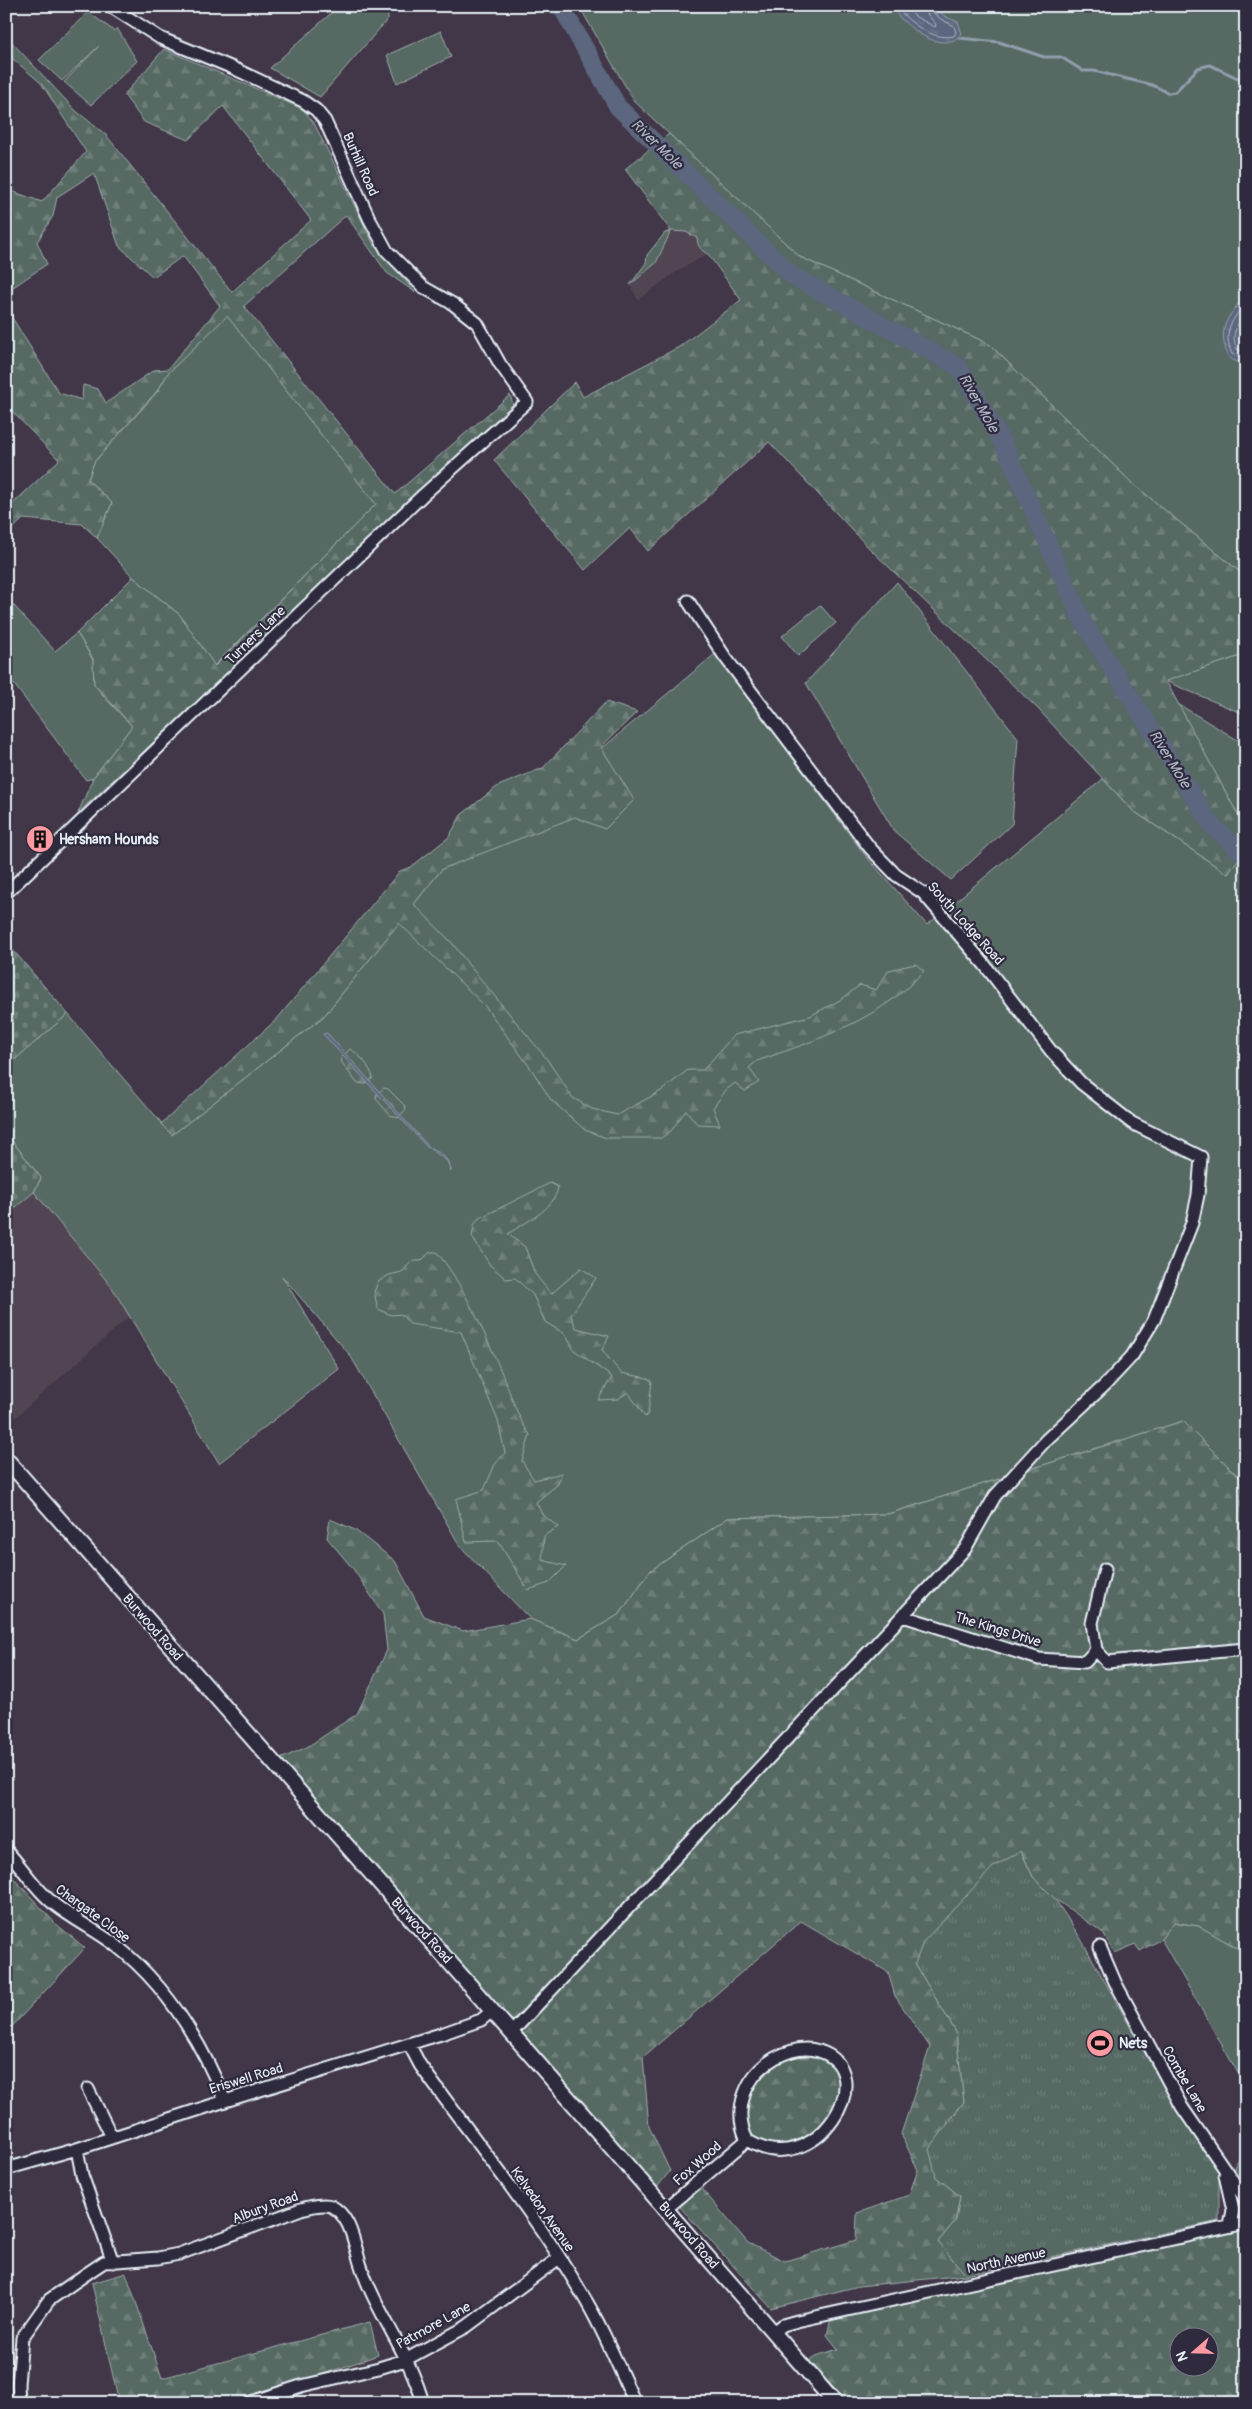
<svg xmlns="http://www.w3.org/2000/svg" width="1252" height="2409" viewBox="0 0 1252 2409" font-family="Pangolin,sans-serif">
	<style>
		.built { fill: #514452 }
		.grass { fill: #566962; stroke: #9fadad }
		.forest { fill: url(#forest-firs); stroke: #9fadad; fill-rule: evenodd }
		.cemetery { fill: url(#cemetery-stones); stroke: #9fadad }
		.park { fill: url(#park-tufts); stroke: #9fadad }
		.water { fill: url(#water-ripples); stroke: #939eaf }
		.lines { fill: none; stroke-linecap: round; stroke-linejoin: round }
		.shore { stroke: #b0b9c7; stroke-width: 1 }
		.stream { stroke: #939eaf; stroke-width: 3 }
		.river { stroke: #5b667e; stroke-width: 18 }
		.minor-casing { stroke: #e8f1f8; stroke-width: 15 }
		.tertiary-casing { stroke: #e8f1f8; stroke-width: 18 }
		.minor { stroke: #2f2a3d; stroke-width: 11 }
		.tertiary { stroke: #2f2a3d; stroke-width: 14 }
		.labels { text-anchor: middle; stroke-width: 4.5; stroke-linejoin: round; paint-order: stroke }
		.street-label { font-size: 14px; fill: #e8f1f8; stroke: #2f2a3d }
		.poi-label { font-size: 14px; font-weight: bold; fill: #e8f1f8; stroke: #2f2a3d; text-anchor: start }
		.water-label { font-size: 15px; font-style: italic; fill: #b0b9c7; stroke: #2f2a3d }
	</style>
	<defs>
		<pattern id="forest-firs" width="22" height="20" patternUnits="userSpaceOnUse" patternTransform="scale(1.25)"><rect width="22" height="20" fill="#566962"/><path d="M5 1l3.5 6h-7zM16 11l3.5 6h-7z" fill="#6e7f79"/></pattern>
		<pattern id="cemetery-stones" width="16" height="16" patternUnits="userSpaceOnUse" patternTransform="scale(1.25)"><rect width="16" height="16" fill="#566962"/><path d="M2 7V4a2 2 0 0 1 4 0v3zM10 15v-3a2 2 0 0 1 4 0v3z" fill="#6e7f79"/></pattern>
		<pattern id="park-tufts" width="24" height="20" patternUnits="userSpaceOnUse" patternTransform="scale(1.25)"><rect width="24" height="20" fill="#566962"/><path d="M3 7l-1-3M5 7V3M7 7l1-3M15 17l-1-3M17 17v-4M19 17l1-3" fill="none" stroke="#6e7f79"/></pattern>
		<pattern id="water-ripples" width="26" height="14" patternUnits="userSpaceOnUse" patternTransform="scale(1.25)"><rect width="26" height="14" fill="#5b667e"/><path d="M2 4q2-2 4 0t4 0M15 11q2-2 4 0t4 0" fill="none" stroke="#737c91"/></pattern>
	</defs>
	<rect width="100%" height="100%" fill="#413748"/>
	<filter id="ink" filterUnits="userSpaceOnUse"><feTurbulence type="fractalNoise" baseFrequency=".02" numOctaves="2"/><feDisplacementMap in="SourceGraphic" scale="10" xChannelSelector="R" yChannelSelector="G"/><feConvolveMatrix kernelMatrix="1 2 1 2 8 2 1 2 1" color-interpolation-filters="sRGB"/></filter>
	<g filter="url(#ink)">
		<path class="built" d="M671,231L686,232L697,238L698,246L701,251L708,254L676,272L638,300L630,285L656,263Z
			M34,1192L133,1313L6,1426V1215Z"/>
		<path class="grass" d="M339,6H388V19L320,97L270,68Z
			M579,6H1246V577L1132,483L989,344L800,257L634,101Z
			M88,12L114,31L117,28L137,61L91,105L64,82L99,46L62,81L39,60Z
			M441,31L451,57L397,83L387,55Z
			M227,315L376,504L214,666L180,615L133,577L97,538L112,503L88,480L94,462L158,391L168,373Z
			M897,582L1018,738L1012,824L951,880L894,831L806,683Z
			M6,597L55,651L77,633L93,660L94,684L109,702L132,726L93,778L86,780L13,683L6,689Z
			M820,605L836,623L798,656L782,636Z
			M715,654L865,855L927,925L1103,779L1132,810L1228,874L1246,848V1553L1237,1548L1242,1480L1183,1421L888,1514L728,1518L650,1571L620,1614L578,1639L530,1619L460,1546L350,1355L282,1276L339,1369L219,1463L111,1286L34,1192L41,1178L6,1133V1067L68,1014L172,1135L324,1016L442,869L491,841Z
			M1246,654V715L1165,681Z
			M1178,704L1246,745V830L1242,823Z
			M1173,1922L1199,1926L1246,1953V2053L1238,2073L1161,1939Z"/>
		<path class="forest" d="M6,36L75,110L106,135L232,292L311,220L223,106L188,140L144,122L124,95L164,49L303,109L314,123L373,243L415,292L387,273L346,215L244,306L395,494L510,395L513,404L78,813L93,778L132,726L94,684L93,659L77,633L133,577L180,615L215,666L376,504L227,316L168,373L158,390L94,462L88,480L112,503L97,538L82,524L23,519L6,535V510L59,460L6,405V308L59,393L82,400L83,385L98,389L106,403L154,370L168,369L220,306L183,256L153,277L119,246L94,173L57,197L53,216L37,242L47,264L6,292V189L42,202L86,152L41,83L6,53Z
			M669,134L800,257L989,344L1132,483L1246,577V654L1166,681L1246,830V848L1228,874L1132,810L1038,709L871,550L769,442L648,551L630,528L585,570L494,460L575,382L583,397L679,347L741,300L708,254C700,250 698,247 697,238L686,232L671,231L656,263L630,285L646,263L647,255L665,233L671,231L625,169Z
			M606,702L637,712L601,747L634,800L605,829L575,817L442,869L414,904L453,944L468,964L546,1058L573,1098L592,1109L617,1115L661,1091L688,1070H703L734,1035L810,1016L842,999L860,985L876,990L889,970L916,964L924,971C917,978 910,986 902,992C861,1026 806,1044 757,1061L749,1068L759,1082L745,1091L735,1083L726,1090L713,1108L720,1125L697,1124L686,1110L671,1131L661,1138H606L585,1130L551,1100L532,1070L484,1005L399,923L324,1016L172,1135L161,1124L277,1019L400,871L411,867L449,837L461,815L498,786L543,768Z
			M1246,1004V1052L1242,1049L1239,1011Z
			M350,1049C360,1054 370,1067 373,1078L366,1084L357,1083L342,1063L341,1058Z
			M384,1088L388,1089L405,1106L406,1109L398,1118L390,1115L376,1099V1095Z
			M550,1183L558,1187C554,1211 526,1221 508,1234L525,1247L535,1274L551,1294L581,1268L596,1278L571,1315L576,1328L609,1336L602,1350L621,1373L647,1378L652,1381L648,1414L645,1417L628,1392L618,1399L598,1400L612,1377L574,1350L565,1334L545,1322L533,1295L515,1278L506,1279L490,1265L472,1237L474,1225L478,1219Z
			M430,1252H436C459,1275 490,1344 503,1376C512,1397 517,1417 530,1435L522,1461L534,1480L562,1473L558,1484L536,1502L542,1514L558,1527L544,1536L542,1560L566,1566L549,1583L528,1590L498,1541L466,1542L456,1499L484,1490L495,1464L505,1453L498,1421L461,1332L410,1324L401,1314L391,1315L378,1309L374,1292L378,1282L389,1275L402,1272L412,1261H421Z
			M1183,1421L1242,1480L1237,1548L1246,1553V1953L1199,1926L1174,1922L1161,1939L1140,1951L1135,1944L1115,1953L1102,1932L1055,1899L1033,1877L1021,1851L915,1964L956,2032L964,2102L948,2121L936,2177L960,2196L956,2220L938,2242L966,2275L859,2286L771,2308L680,2207L701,2188L748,2243L785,2261L856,2240L857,2213L909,2195L918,2170L901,2134L930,2047L895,1996L888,1972L801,1921L643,2057L649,2127L670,2171L655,2190L278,1760L307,1747L357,1714L387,1650L383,1614L354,1570L327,1538L330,1519L355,1530L395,1561L424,1616L463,1631L530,1619L578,1639L620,1614L650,1571L728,1518L888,1514Z
			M6,1870L55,1923L85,1948L6,2033Z
			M812,2054C817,2055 826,2056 830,2060C839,2067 840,2077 839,2087C838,2125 799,2155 762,2142C730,2131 752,2079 772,2066C785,2058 797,2054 812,2054Z
			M1246,2147V2183L1237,2178L1234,2167Z
			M1246,2228V2403H847L809,2361L816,2356L838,2349L827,2335L831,2319ZM1180,2336H1210V2366H1180Z
			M126,2273L162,2378L370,2322L378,2355L240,2403H119L92,2283Z"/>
		<path class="cemetery" d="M6,942L68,1014L6,1067Z
			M6,1133L41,1178L34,1192L6,1215Z"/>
		<path class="park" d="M1021,1851L1033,1877L1055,1899L1081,1939L1147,2057L1219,2173V2221L966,2275L938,2242L956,2220L960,2196L936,2177L929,2149L964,2102L956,2032L915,1964L923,1942L993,1867Z"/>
		<path class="water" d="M890,6H936L944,16L958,22L962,34C940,57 904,25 890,6Z
			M1246,295V366L1229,358C1216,329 1227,317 1246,295Z
			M327,1033L428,1146C439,1153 449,1157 451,1171L447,1161L426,1146L323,1034Z"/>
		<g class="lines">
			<path class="shore" d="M896,6C909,23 933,41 954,36L956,32L954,26C945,21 933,17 931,6
				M904,6L916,17L935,27L936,24L927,14L925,6
				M1246,303C1232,320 1222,331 1232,354L1246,360
				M1246,313C1237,324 1230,335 1237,349L1246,353"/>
			<path class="stream" d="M959,38L999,42L1044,57H1061L1083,71H1094L1152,85L1169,93L1175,92L1198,68L1210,65L1246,82"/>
			<path class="river" d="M561,6L618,107L791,275L959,367L1003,443L1083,622L1212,826L1246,856"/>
			<g class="minor-casing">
				<path id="minor" d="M6,893L423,495L527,402L500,364L477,323L453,304L423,287L387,251L369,218L325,121L316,110L303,101L233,68L160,38L110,6
					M1105,1569L1092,1623L1096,1650L1107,1662L1246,1649
					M903,1616L1039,1659L1085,1662L1096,1650
					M6,1850C23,1868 35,1889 54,1904C73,1919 95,1930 114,1944C166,1984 201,2041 225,2101
					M1100,1947L1115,1982L1182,2107L1246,2200
					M511,2033L965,1549L995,1496L1046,1440L1105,1385L1132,1356L1154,1320L1192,1223L1198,1195L1201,1157L1132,1123L1081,1083L1051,1051L984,964L923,893L896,875L870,848L725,657L688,601
					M409,2044L420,2065C474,2140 535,2213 582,2294C603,2328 618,2366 635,2403
					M88,2089L112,2137
					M77,2149L82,2175L113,2262
					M6,2169L77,2149L225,2101L444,2033L481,2020L492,2011
					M1225,2175L1233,2210L1230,2226
					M666,2209L747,2140C732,2109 746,2075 775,2058C788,2051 804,2046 819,2051C884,2071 815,2185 747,2140
					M774,2332L783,2325L797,2321L1246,2223
					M19,2403L18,2384L22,2338L49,2300L89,2272L104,2262L158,2258L179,2254L301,2209C309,2207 323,2203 331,2206C348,2214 353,2237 357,2252C370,2306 409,2350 423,2403
					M248,2403L301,2386L379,2368L405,2360L466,2327L559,2258"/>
			</g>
			<g class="tertiary-casing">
				<path id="tertiary" d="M6,1459L452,1965L835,2403"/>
			</g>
			<use href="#minor" class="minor"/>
			<use href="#tertiary" class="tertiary"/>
		</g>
	</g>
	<defs>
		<g id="building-disc" transform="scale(1.4375)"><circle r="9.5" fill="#ff9aa2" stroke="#2f2a3d"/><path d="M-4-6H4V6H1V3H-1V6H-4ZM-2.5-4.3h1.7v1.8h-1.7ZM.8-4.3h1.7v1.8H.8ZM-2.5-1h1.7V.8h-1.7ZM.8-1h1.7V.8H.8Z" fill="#111"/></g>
		<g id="stadium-disc" transform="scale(1.4375)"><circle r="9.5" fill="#ff9aa2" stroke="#2f2a3d"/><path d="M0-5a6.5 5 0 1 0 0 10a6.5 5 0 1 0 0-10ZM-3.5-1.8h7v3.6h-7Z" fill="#111"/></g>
	</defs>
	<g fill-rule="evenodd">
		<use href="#building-disc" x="40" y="839"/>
		<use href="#stadium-disc" x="1100" y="2043"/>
	</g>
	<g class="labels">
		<g class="street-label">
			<text transform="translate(361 164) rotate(66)" y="5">Burhill Road</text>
			<text transform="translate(255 635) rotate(-44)" y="5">Turners Lane</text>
			<text transform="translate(966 923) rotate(48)" y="5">South Lodge Road</text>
			<text transform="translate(153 1627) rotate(49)" y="5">Burwood Road</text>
			<text transform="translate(998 1629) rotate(17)" y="5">The Kings Drive</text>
			<text transform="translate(93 1913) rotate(36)" y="5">Chargate Close</text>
			<text transform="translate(422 1930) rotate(48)" y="5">Burwood Road</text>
			<text transform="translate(246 2078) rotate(-17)" y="5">Eriswell Road</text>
			<text transform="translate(1185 2079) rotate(60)" y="5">Combe Lane</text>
			<text transform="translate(697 2163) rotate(-41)" y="5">Fox Wood</text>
			<text transform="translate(265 2207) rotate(-20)" y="5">Albury Road</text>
			<text transform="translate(543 2209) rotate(55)" y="5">Kelvedon Avenue</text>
			<text transform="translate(689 2235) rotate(49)" y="5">Burwood Road</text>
			<text transform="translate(1006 2260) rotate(-12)" y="5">North Avenue</text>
			<text transform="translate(433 2325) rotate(-29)" y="5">Patmore Lane</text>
		</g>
		<g class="poi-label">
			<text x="59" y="844">Hersham Hounds</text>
			<text x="1119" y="2048">Nets</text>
		</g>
		<g class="water-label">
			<text transform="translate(657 144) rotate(44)" y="5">River Mole</text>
			<text transform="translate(979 403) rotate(60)" y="5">River Mole</text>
			<text transform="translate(1170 759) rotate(58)" y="5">River Mole</text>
		</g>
	</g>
	<rect width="1252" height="2409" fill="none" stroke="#2f2a3d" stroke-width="25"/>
	<rect x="12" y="12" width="1227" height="2384" fill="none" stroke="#e8f1f8" stroke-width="2" filter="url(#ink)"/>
	<g transform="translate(1194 2352) rotate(250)"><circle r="24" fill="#2f2a3d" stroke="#797a88"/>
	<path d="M0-4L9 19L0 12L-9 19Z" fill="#ff9aa2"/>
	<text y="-8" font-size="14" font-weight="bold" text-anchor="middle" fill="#e8f1f8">N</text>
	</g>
</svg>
